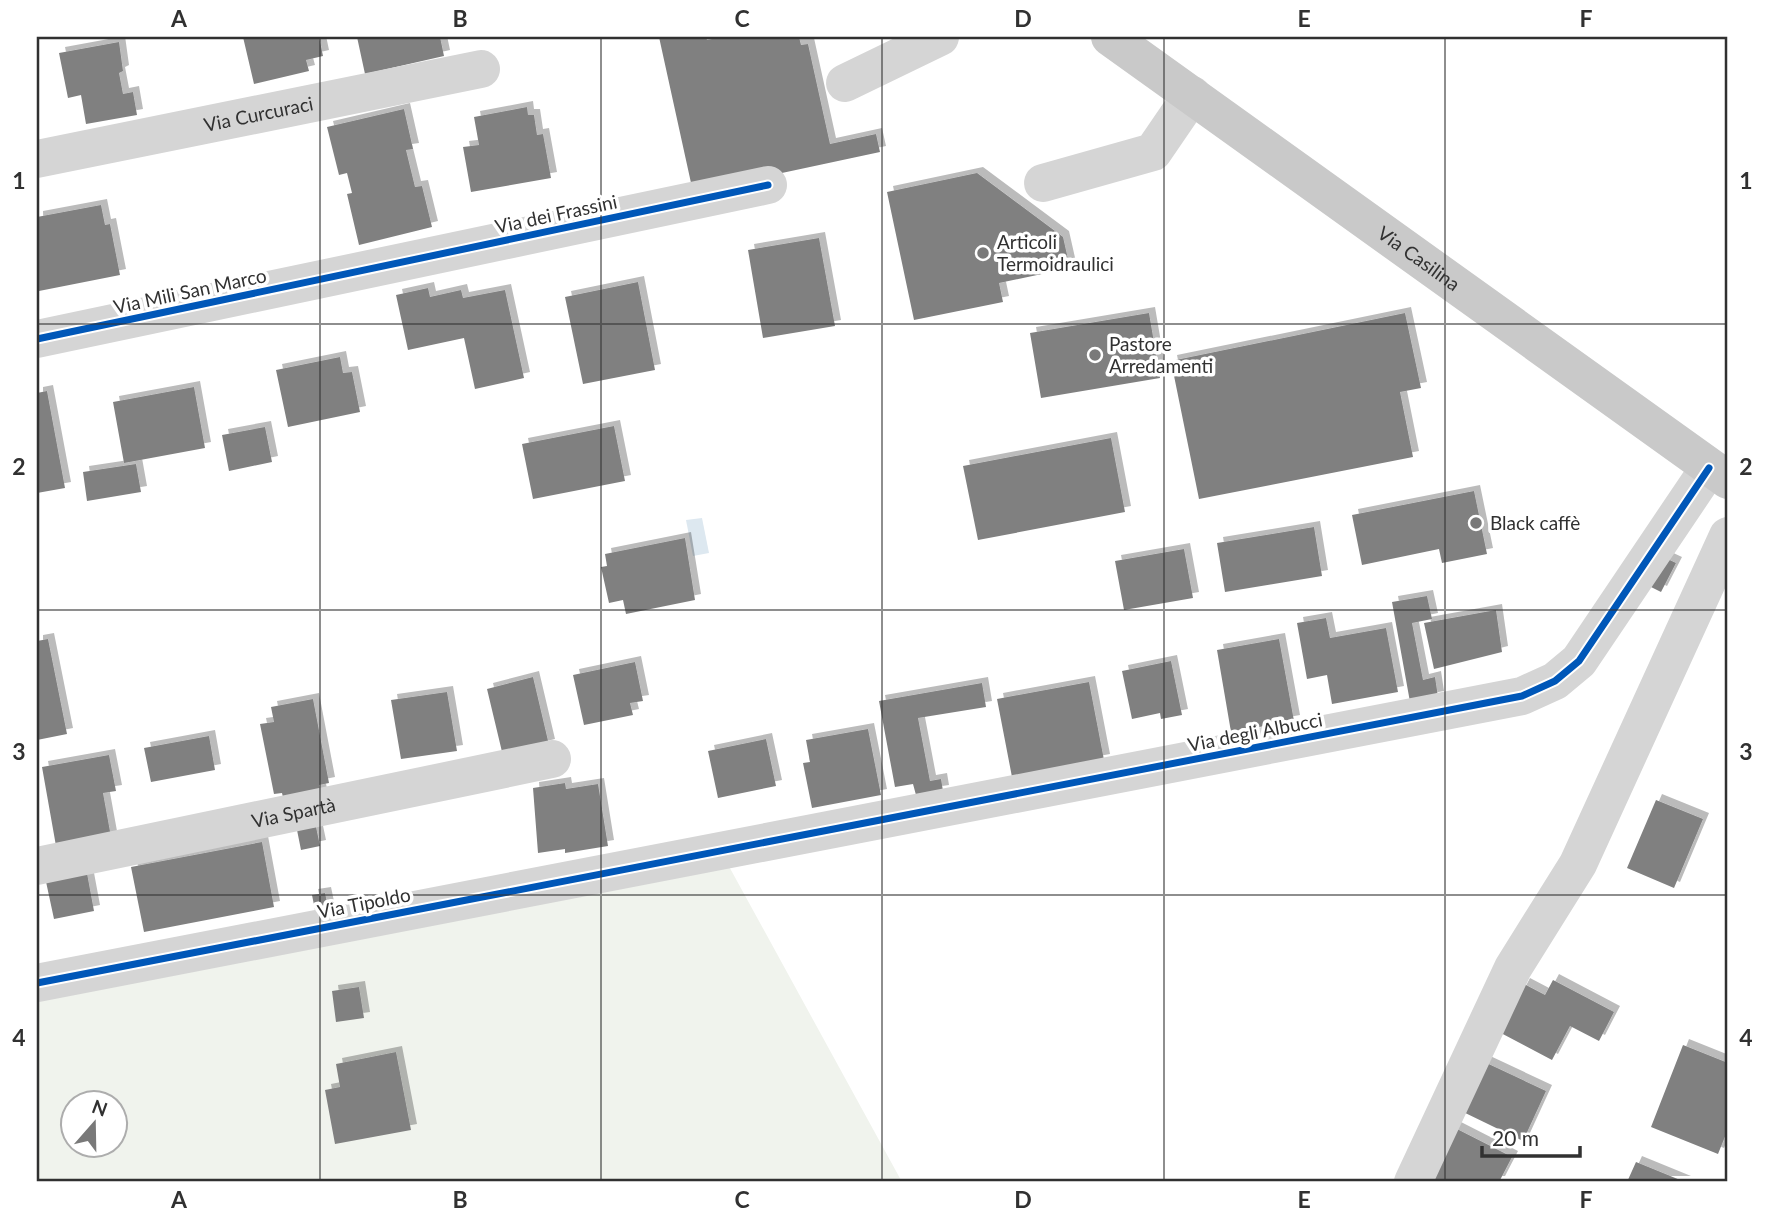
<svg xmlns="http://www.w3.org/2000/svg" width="1765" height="1219" viewBox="0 0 1765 1219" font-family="Lato,sans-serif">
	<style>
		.green { fill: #f0f3ed; fill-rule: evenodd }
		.water { fill: #dde8f0 }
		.building { fill: #808080; filter: url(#shadow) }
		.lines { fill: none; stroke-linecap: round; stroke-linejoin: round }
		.minor { stroke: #d5d5d5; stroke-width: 38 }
		.major { stroke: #c9c9c9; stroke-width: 38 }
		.cycleway-casing { stroke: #fff; stroke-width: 11 }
		.cycleway { stroke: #0057b8; stroke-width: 7 }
		.grid { fill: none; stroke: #313131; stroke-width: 2; stroke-opacity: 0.55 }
		.poi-dot { fill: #797979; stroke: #fff; stroke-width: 2.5 }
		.labels { text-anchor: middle; stroke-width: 7; stroke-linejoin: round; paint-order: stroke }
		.street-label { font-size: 19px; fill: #313131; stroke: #fff }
		.poi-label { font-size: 19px; fill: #313131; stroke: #fff; text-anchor: start }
		.neatline { fill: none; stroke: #313131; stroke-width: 2.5 }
		.grid-label { font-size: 23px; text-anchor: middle; font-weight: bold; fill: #313131 }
	</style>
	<defs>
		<filter id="shadow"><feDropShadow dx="6" dy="-6" stdDeviation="0" flood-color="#0004"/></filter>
	</defs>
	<rect width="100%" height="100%" fill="#fff"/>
	<path class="green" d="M720,850L902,1182H37V983ZM74,1104H116V1146H74Z"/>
	<path class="water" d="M702,518L709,553L693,556L686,520Z"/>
	<path class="building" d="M243,37H319L323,56L306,60L309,71L254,84Z
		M357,37H440L444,56L365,74Z
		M659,37H706L707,40L722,37H799L801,45L808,44L830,144L876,134L880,152L693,192Z
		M119,42L123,71L119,73L123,94L133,92L137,115L86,124L81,95L68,98L59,53Z
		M527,107L528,115H534L537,135L543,134L551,178L471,192L463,147L479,145L474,117Z
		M404,109L413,149L406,150L415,187L422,186L432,227L359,245L347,194L352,193L347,173L339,175L327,127Z
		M977,173L1063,237L1070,268L999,283L1003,302L914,320L887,192Z
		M101,205L105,225L110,224L120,275L39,291L37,217Z
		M819,238L835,326L763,338L748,250Z
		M638,282L655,370L583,384L565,297Z
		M428,288L430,297L461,290L463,298L505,290L524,378L475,389L464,338L408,350L396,295Z
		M1149,313L1160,378L1041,398L1030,333Z
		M1405,313L1421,388L1400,392L1413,457L1199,499L1171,361Z
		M340,357L343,373L352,372L360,412L288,427L276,370Z
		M194,387L205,448L124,463L113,402Z
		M47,391L65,488L37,493V393Z
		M614,426L625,481L533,499L522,444Z
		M265,427L272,462L229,471L222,435Z
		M1111,438L1125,512L978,540L963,466Z
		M136,464L141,492L87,501L83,472Z
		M1474,491L1487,554L1442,563L1439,549L1362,565L1352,515Z
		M1314,527L1322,576L1225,592L1217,543Z
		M685,538L695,600L626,614L623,600L609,603L601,567L607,566L605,554Z
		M1184,549L1193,598L1124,610L1115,561Z
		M1661,556L1676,563L1661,592L1647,585Z
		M1427,596L1432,619L1412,623L1423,680L1435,677L1438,697L1410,702L1392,602Z
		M1496,610L1502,652L1434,669L1424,623Z
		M1326,618L1330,638L1386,628L1398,692L1332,704L1327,675L1307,679L1297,623Z
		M48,639L67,734L37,740V641Z
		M1279,639L1294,721L1231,732L1217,650Z
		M1171,661L1182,715L1161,719L1160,713L1132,719L1122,671Z
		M635,662L643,701L630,703L633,715L584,725L573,675Z
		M533,677L549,745L503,756L487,689Z
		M1089,682L1104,760L1012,777L997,699Z
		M982,683L986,707L918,718L930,781L941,779L943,791L916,795L913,784L895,787L879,701Z
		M447,692L457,751L401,759L391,700Z
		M313,699L329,783L319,785L322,799L285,806L282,793L274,794L260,724L274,722L271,707Z
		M868,729L881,795L812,808L803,763L810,762L806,740Z
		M209,736L215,770L151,782L144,748Z
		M766,739L776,786L718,798L708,751Z
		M109,755L116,791L103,793L111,837L56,846L42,767Z
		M565,783L566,789L598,784L608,846L565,853V849L538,853L533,788Z
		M1656,800L1703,819L1674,888L1627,868Z
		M316,827L320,846L301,850L297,830Z
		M262,842L274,907L144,932L131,867Z
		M86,868L94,911L54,919L45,877Z
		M325,893L329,912L316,915L312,895Z
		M1553,980L1614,1012L1599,1041L1570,1026L1552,1060L1499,1032L1524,984L1545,995Z
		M359,987L364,1018L336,1022L332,991Z
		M1683,1045L1728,1063V1129L1718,1154L1651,1127Z
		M396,1052L411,1130L335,1144L325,1090L340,1087L336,1064Z
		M1480,1060L1546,1091L1523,1141L1457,1109Z
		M1455,1128L1512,1157L1499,1182H1436L1428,1178Z
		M1636,1162L1685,1182H1627Z"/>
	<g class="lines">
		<g class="minor">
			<path d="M845,83L940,37"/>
			<path id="s1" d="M37,159L481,69"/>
			<path d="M1043,183L1153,152L1192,95"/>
			<path d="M37,339L768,185"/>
			<path id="s2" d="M37,866L552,759"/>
			<path d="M37,983L1522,696L1555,681L1579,661L1709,468"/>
			<path d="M1413,1182L1513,968L1578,864L1728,536"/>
		</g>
		<path class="major" id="s3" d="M1110,37L1728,480"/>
		<g class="cycleway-casing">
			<path id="cycleway" d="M37,339L768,185
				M37,983L1522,696L1555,681L1579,661L1709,468"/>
		</g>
		<use href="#cycleway" class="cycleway"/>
	</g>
	<path class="grid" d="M320,37V1182M601,37V1182M882,37V1182M1164,37V1182M1445,37V1182M37,324H1728M37,610H1728M37,895H1728"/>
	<g class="poi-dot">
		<circle cx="983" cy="253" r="7"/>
		<circle cx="1095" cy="355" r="7"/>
		<circle cx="1476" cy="523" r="7"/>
	</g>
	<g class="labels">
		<g class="street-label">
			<text dy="7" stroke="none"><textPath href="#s1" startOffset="226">Via Curcuraci</textPath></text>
			<text transform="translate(556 214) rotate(-12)" y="7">Via dei Frassini</text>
			<text dy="7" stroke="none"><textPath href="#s3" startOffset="380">Via Casilina</textPath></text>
			<text transform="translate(190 291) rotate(-12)" y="7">Via Mili San Marco</text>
			<text transform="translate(1255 732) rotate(-11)" y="7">Via degli Albucci</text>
			<text dy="7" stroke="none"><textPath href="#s2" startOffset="262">Via Spartà</textPath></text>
			<text transform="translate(364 903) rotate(-11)" y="7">Via Tipoldo</text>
		</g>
		<g class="poi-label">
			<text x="997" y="249">Articoli<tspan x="997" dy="22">Termoidraulici</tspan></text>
			<text x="1109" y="351">Pastore<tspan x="1109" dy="22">Arredamenti</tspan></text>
			<text x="1490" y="530">Black caffè</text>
		</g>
	</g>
	<rect width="1765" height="1219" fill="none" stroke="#ffffff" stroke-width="77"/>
	<g transform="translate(94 1124) rotate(20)"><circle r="33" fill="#ffffff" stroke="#adadad" stroke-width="2"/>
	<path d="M0-5L12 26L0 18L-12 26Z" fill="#797979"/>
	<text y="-10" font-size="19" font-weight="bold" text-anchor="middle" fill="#313131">N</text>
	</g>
	<path d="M1482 1146v10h98v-10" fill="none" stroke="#313131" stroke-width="3.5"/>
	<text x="1492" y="1146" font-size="21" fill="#313131" stroke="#ffffff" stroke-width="5" paint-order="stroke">20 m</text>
	<rect x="38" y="38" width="1688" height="1142" class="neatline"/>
	<g class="grid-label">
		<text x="179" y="27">A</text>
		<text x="460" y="27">B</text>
		<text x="742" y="27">C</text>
		<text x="1023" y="27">D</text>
		<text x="1304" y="27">E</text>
		<text x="1586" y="27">F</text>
		<text x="19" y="189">1</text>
		<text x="1746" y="189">1</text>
		<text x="19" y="475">2</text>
		<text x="1746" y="475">2</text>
		<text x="19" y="760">3</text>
		<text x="1746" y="760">3</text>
		<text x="19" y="1046">4</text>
		<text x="1746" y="1046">4</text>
		<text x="179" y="1208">A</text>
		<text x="460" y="1208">B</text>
		<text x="742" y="1208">C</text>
		<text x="1023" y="1208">D</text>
		<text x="1304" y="1208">E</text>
		<text x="1586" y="1208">F</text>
	</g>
</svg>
